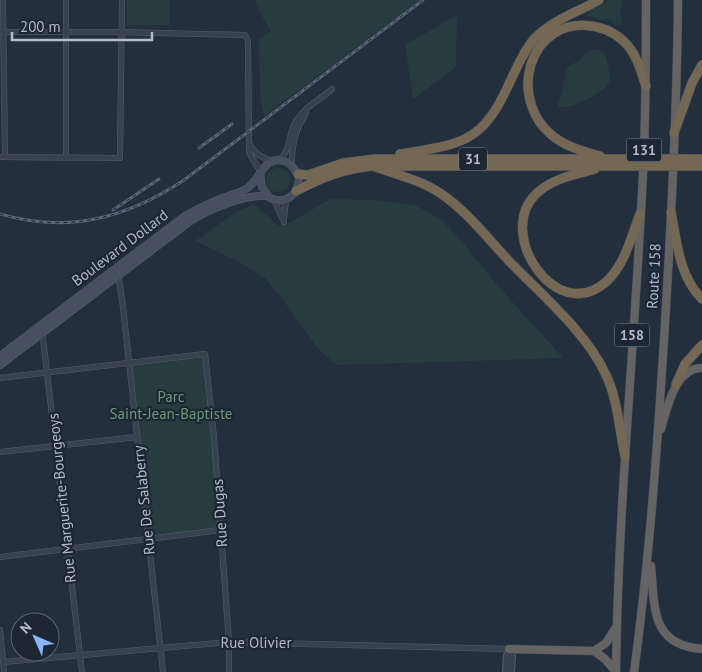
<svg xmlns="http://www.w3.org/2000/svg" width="702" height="672" viewBox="0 0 702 672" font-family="'PT Sans',sans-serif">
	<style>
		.green { fill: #263c3f }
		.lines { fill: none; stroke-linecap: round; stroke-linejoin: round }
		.minor-casing { stroke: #565f6c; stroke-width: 6 }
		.tertiary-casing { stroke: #565f6c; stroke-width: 8 }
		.secondary-casing { stroke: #565f6c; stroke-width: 8 }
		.trunk-casing { stroke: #434c59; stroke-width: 9 }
		.motorway-casing { stroke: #434c59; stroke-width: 10 }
		.minor { stroke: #38414e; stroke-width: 5 }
		.tertiary { stroke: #38414e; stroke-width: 6 }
		.secondary { stroke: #465061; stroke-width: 7 }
		.trunk { stroke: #656462; stroke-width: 8 }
		.motorway { stroke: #746855; stroke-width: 9 }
		.rail-casing { stroke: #5a6575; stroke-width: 3 }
		.rail { stroke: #1d2633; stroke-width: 1; stroke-dasharray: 4; stroke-linecap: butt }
		.motorway-bridge-casing { stroke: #434c59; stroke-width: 10; stroke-linecap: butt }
		.motorway-bridge { stroke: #746855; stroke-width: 9 }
		.labels { text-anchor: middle; stroke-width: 4.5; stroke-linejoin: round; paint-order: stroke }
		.shield { fill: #1d2633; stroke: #878f9c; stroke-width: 1 }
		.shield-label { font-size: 14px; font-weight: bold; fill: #b4bcc9 }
		.street-label { font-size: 15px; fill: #b4bcc9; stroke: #1d2633 }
		.park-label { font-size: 15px; fill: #6b9a76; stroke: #1d2633 }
	</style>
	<rect width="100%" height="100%" fill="#242f3e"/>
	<path class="green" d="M126,0H170V25H127Z
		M255,0H420L264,116L261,101L258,40L271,31L259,11Z
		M609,0H623L620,14L622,21L620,25H615L608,19L600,20L587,16V13Z
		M457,15L456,67L413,99L405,45Z
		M596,49L605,54C607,61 612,76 609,83C603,93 571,110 559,107L558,103C565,92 562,77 567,69C571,63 576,64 580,59C585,53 588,51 596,49Z
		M266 180a12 12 0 1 1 24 0a12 12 0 1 1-24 0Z
		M330,199L374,200L415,205L443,221L466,246L490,277L563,358L337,365L318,349L281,297L266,279L243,264L195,241L235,213L254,204L279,226L291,222Z
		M205,354L221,530L148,539L129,363Z"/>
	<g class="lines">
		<g class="minor-casing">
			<path id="minor" d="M3,0L5,157
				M0,32H115L245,35L248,41L249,151C251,160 258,164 260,172
				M249,143L257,154L272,162
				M0,157L120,158L122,0
				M66,158V0
				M279,161C291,150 288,134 296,121C304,107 321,99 332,89
				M292,166C291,146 295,130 306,113
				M274,200L284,222
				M284,219L286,200
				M117,274L119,280L123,307L163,672
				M42,330L82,672
				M0,378L205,354L214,437L229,642V672
				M0,452L137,437
				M0,557L221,530
				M0,630L4,672
				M3,662L229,642L509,649"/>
		</g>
		<g class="tertiary-casing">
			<path id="tertiary" d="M509,649L512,656L511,672
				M506,672L507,656L509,649"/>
		</g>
		<g class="secondary-casing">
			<path id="secondary" d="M0,356L185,216C196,210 208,204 220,199C228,196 238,193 246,189C261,181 262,155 284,161C291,163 297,171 299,178C298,194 287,205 270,198L262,187L260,172
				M0,365L189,222C207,210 245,194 267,196"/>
		</g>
		<g class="trunk-casing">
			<path id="trunk" d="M661,429C667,408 675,368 702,368
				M651,566C655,607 650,645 702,649
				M509,649L594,651L605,659L616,672
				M594,651L606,643L616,627
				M616,672C618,506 635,340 643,174C646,116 646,58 646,0
				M634,672C649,562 657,451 664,340C671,227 677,114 678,0"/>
		</g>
		<g class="motorway-casing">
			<path id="motorway" d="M674,133L692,83L702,65
				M400,154C459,144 481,145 508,86C516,70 522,53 534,39C552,20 576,13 599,0
				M600,156C586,152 572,149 560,141C502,105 528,12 597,27C610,30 621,37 629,47C638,58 641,72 646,86
				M683,159H702
				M373,166C395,174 420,180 440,193C467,211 488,239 510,262C542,295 587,333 606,375C618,400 619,429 625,456
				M683,166H702
				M595,169C575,175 552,178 536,194C495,233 556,326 606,282C625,265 631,237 640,214
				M298,174L308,175L343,163L375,159H634
				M296,191C323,177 343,169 373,166H634
				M671,212C677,242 679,276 702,299
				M676,384L685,364L702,345"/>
		</g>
		<use href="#minor" class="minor"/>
		<use href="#tertiary" class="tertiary"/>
		<use href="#secondary" class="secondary"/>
		<use href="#trunk" class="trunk"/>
		<use href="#motorway" class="motorway"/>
		<g class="rail-casing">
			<path id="rail" d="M199,148L232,124
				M113,210L159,179
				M0,214C68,234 127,218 184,180L423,0"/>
		</g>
		<use href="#rail" class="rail"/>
		<g class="motorway-bridge-casing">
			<path id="motorway-bridge" d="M634,159H683
				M634,166H683"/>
		</g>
		<use href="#motorway-bridge" class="motorway-bridge"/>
	</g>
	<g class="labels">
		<g class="shield">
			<rect x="626.5" y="138.5" width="35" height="23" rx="4"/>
			<rect x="459" y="147.5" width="28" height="23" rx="4"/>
			<rect x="614.5" y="323.5" width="35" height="23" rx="4"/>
		</g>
		<g class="shield-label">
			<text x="644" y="155">131</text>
			<text x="473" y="164">31</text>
			<text x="632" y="340">158</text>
		</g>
		<g class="street-label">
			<text transform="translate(120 248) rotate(-37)" y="5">Boulevard Dollard</text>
			<text transform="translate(654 276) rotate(-87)" y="5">Route 158</text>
			<text transform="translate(62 498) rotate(-96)" y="5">Rue Marguerite-Bourgeoys</text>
			<text transform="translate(144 500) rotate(-96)" y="5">Rue De Salaberry</text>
			<text transform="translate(220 513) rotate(-94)" y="5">Rue Dugas</text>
			<text x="256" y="648">Rue Olivier</text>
		</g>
		<g class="park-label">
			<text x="171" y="402">Parc<tspan x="171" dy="17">Saint-Jean-Baptiste</tspan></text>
		</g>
	</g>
	<g transform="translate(35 637) rotate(315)"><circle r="24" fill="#1d2633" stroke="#59626f"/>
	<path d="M0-4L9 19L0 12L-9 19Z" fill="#8ab4f8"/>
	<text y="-8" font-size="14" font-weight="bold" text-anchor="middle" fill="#b4bcc9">N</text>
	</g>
	<path d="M12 32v8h140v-8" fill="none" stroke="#b4bcc9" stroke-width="2.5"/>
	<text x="20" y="32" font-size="15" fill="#b4bcc9" stroke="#1d2633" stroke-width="4" paint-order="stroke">200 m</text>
</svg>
